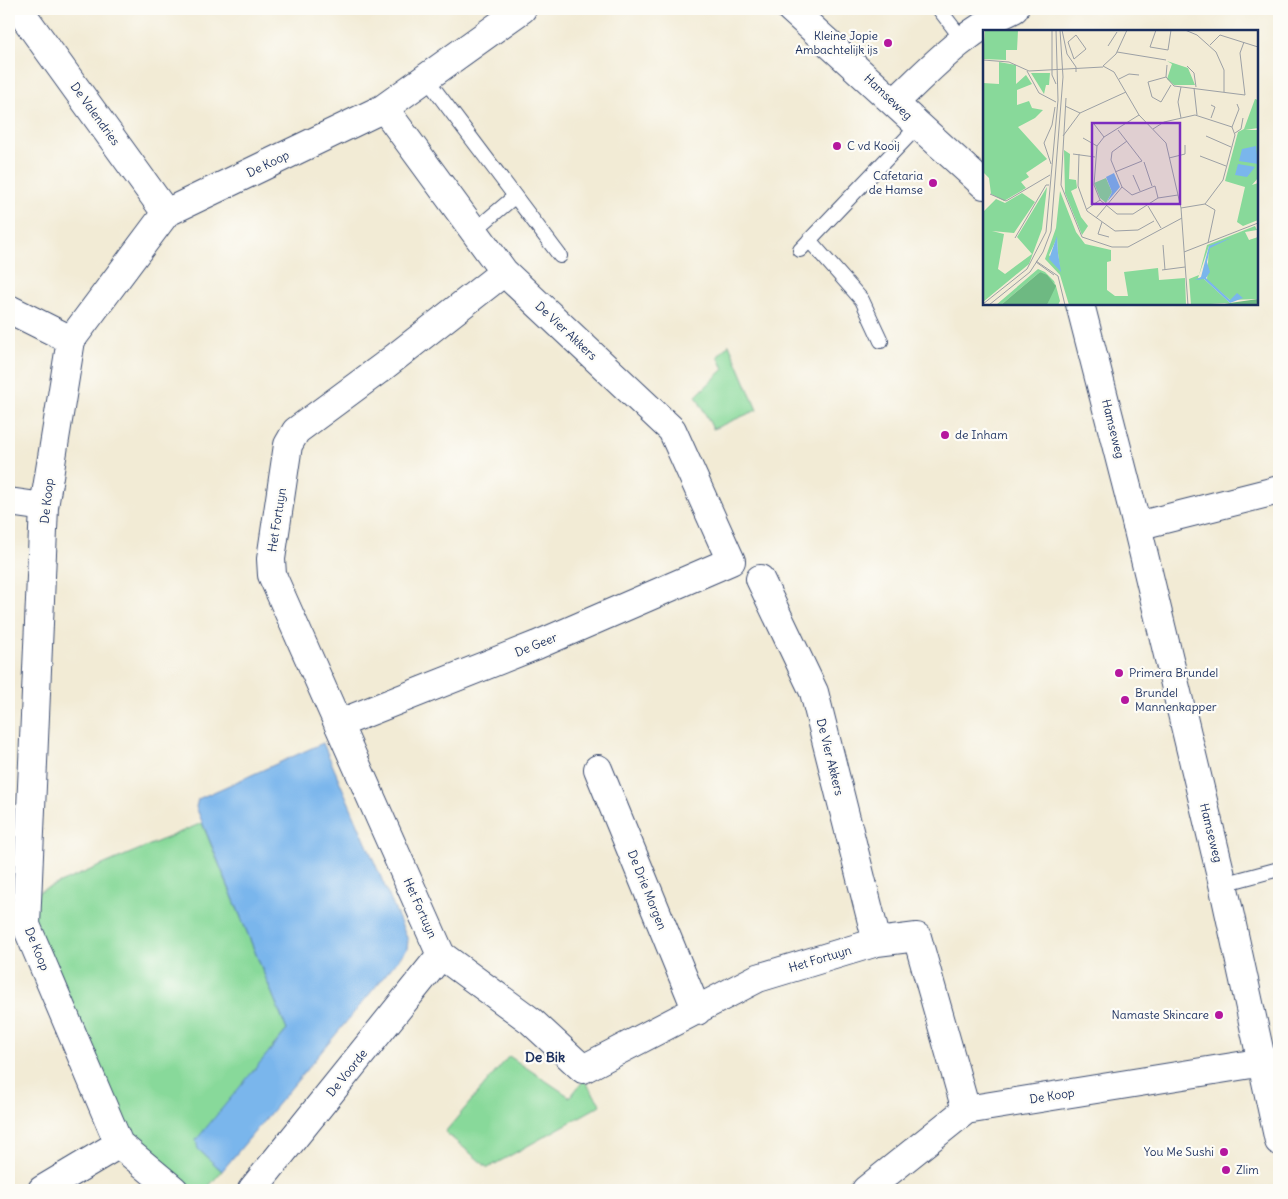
<svg xmlns="http://www.w3.org/2000/svg" width="1288" height="1199" viewBox="0 0 1288 1199" font-family="Delius,sans-serif">
	<style>
		.green { fill: #88d99a; stroke: #52847c }
		.water { fill: #7ab6ec; stroke: #4a72a5 }
		.lines { fill: none; stroke-linecap: round; stroke-linejoin: round }
		.service-casing { stroke: #3b4b70; stroke-width: 16 }
		.minor-casing { stroke: #3b4b70; stroke-width: 30 }
		.tertiary-casing { stroke: #3b4b70; stroke-width: 30 }
		.service { stroke: #fff; stroke-width: 14 }
		.minor { stroke: #fff; stroke-width: 28 }
		.tertiary { stroke: #fff; stroke-width: 28 }
		.poi-dot { fill: #b5179e; stroke: #fdfcf7; stroke-width: 2 }
		.labels { text-anchor: middle; stroke-width: 4.5; stroke-linejoin: round; paint-order: stroke }
		.poi-label { font-size: 12px; fill: #1b2f5e; stroke: #fdfcf7; text-anchor: start }
		.street-label { font-size: 12px; fill: #1b2f5e; stroke: #fdfcf7 }
		.neighbourhood-label { font-size: 14px; font-weight: bold; fill: #1b2f5e; stroke: #fdfcf7 }
		.inset-road { fill: none; stroke: #9ca0a5; stroke-width: 1 }
		.view { fill: #7b2cbf; fill-opacity: 0.15; stroke: #7b2cbf; stroke-width: 2.5 }
		.inset-edge { fill: none; stroke: #1b2f5e; stroke-width: 2.5 }
	</style>
	<rect width="100%" height="100%" fill="#fdfcf7"/>
	<filter id="ink" filterUnits="userSpaceOnUse"><feTurbulence type="fractalNoise" baseFrequency=".02" numOctaves="2"/><feDisplacementMap in="SourceGraphic" scale="10" xChannelSelector="R" yChannelSelector="G"/><feConvolveMatrix kernelMatrix="1 2 1 2 8 2 1 2 1" color-interpolation-filters="sRGB"/></filter>
	<filter id="wash" filterUnits="userSpaceOnUse"><feTurbulence type="fractalNoise" baseFrequency=".0096" numOctaves="4" result="noise"/><feDisplacementMap in="SourceGraphic" scale="20" xChannelSelector="R" yChannelSelector="G"/><feGaussianBlur stdDeviation="1.12" result="paint"/><feColorMatrix in="noise" values="0 0 0 0 0 0 0 0 0 0 0 0 0 0 0 0 0 1.4 0 .05"/><feComposite in="paint" operator="in"/></filter>
	<g filter="url(#wash)">
		<rect width="100%" height="100%" fill="#f2ebd5"/>
		<path class="green" d="M729,344L757,410L713,429L696,396L724,369L718,356Z
			M202,823L287,1030L274,1045L198,1149L222,1171L208,1187L196,1190L153,1158L122,1131L24,898Z
			M509,1056L570,1097L584,1080L601,1105L488,1168L445,1132Z"/>
		<path class="water" d="M323,743L408,940L407,949L222,1171L198,1149L196,1140L287,1030L196,807L198,799Z"/>
	</g>
	<g filter="url(#ink)">
		<g class="lines">
			<g class="service-casing">
				<path id="service" d="M939,9L962,39
					M426,78L560,256
					M474,231L514,197
					M809,240L862,300L881,341
					M800,250L919,125
					M1223,884L1279,869"/>
			</g>
			<g class="minor-casing">
				<path id="minor" d="M23,15L166,213
					M895,102C932,67 966,30 1014,9
					M504,272L384,366L296,431L288,445L271,559L272,575L441,955L531,1021L583,1069L758,978L877,942L917,937L966,1110
					M9,309L71,340
					M9,502L44,507
					M1137,526L1279,490
					M760,579L814,692L877,942
					M338,724L537,645L731,561L672,430L504,272L384,108
					M598,769L697,1011
					M42,1190L119,1144
					M174,1190L119,1144L26,925L44,507L71,340L166,213L384,108L522,9
					M252,1190L441,955
					M866,1190L966,1110L1264,1062"/>
			</g>
			<g class="tertiary-casing">
				<path id="tertiary" d="M791,9L984,185
					M1080,304L1137,526L1223,884L1279,1141"/>
			</g>
			<use href="#service" class="service"/>
			<use href="#minor" class="minor"/>
			<use href="#tertiary" class="tertiary"/>
		</g>
	</g>
	<g class="poi-dot">
		<circle cx="888" cy="43" r="5"/>
		<circle cx="837" cy="146" r="5"/>
		<circle cx="933" cy="183" r="5"/>
		<circle cx="945" cy="435" r="5"/>
		<circle cx="1119" cy="673" r="5"/>
		<circle cx="1125" cy="700" r="5"/>
		<circle cx="1219" cy="1015" r="5"/>
		<circle cx="1224" cy="1152" r="5"/>
		<circle cx="1226" cy="1170" r="5"/>
	</g>
	<g class="labels">
		<g class="poi-label">
			<text x="878" y="40" text-anchor="end">Kleine Jopie<tspan x="878" dy="14">Ambachtelijk ijs</tspan></text>
			<text x="847" y="150">C vd Kooij</text>
			<text x="923" y="180" text-anchor="end">Cafetaria<tspan x="923" dy="14">de Hamse</tspan></text>
			<text x="955" y="439">de Inham</text>
			<text x="1129" y="677">Primera Brundel</text>
			<text x="1135" y="697">Brundel<tspan x="1135" dy="14">Mannenkapper</tspan></text>
			<text x="1209" y="1019" text-anchor="end">Namaste Skincare</text>
			<text x="1214" y="1156" text-anchor="end">You Me Sushi</text>
			<text x="1236" y="1174">Zlim</text>
		</g>
		<g class="street-label">
			<text transform="translate(888 97) rotate(43)" y="4">Hamseweg</text>
			<text transform="translate(95 114) rotate(54)" y="4">De Valendries</text>
			<text transform="translate(268 164) rotate(-26)" y="4">De Koop</text>
			<text transform="translate(566 331) rotate(43)" y="4">De Vier Akkers</text>
			<text transform="translate(1113 429) rotate(76)" y="4">Hamseweg</text>
			<text transform="translate(47 501) rotate(-84)" y="4">De Koop</text>
			<text transform="translate(277 520) rotate(-81)" y="4">Het Fortuyn</text>
			<text transform="translate(536 645) rotate(-22)" y="4">De Geer</text>
			<text transform="translate(830 757) rotate(76)" y="4">De Vier Akkers</text>
			<text transform="translate(1211 833) rotate(76)" y="4">Hamseweg</text>
			<text transform="translate(647 890) rotate(68)" y="4">De Drie Morgen</text>
			<text transform="translate(420 908) rotate(66)" y="4">Het Fortuyn</text>
			<text transform="translate(37 949) rotate(68)" y="4">De Koop</text>
			<text transform="translate(820 959) rotate(-17)" y="4">Het Fortuyn</text>
			<text transform="translate(347 1073) rotate(-51)" y="4">De Voorde</text>
			<text transform="translate(1052 1096) rotate(-9)" y="4">De Koop</text>
		</g>
		<g class="neighbourhood-label">
			<text x="545" y="1062">De Bik</text>
		</g>
	</g>
	<g transform="translate(983 30)">
		<rect width="275" height="275" fill="#f2ebd5"/>
		<path d="M2,0H35L34,20H23V30L0,29ZM184,31L205,38L212,55H191L184,49L189,34ZM16,32L33,35V54L43,45L49,54L34,60V75L46,71L49,78L60,80L52,88L35,97L64,129L43,143L46,147L38,152L43,158L21,171L8,164L6,148L0,142V53L16,54ZM48,43H67L66,55H63L61,64ZM272,69L275,70V98L262,100H275V148L269,155L275,153V190L260,196L254,192L262,157L242,151L255,102L261,99ZM81,120L87,124L86,149L93,150L94,158L88,161L98,187L105,196L99,205L82,163ZM123,148L129,162L123,173L117,168L111,153ZM64,157L59,199L46,234L0,272V182L13,169L22,173L39,163L52,172L31,203L9,201L21,204L15,239L22,244L49,224L34,207ZM77,161L93,202L102,214L128,220V231L124,232V260L132,266H145L141,242L175,238L176,250L202,248L203,275H86L77,245L62,229L73,198ZM74,208L75,223L77,240L66,225ZM272,196L274,200L262,202L266,210L275,207V269L247,270L224,250L226,216L215,248L221,249L247,273L208,275L206,249L216,245L224,215ZM55,239L62,242L71,251L73,256L77,271L75,275H64L72,254L57,242L18,275H13Z" fill="#88d99a" fill-rule="evenodd"/>
		<path d="M57,242L64,245L73,256L64,275H18ZM275,269V275H236L247,273Z" fill="#6eb982"/>
		<path d="M273,116L275,134L256,131L259,119ZM255,134L267,136L272,137L264,147L252,145ZM131,143L137,157L124,172L129,162L123,147ZM74,206L75,223L78,242L66,229ZM250,207L227,218L224,232L227,242L223,248L247,270L254,263L260,268L247,273L221,249L212,250L218,247L226,216Z" fill="#7ab6ec"/>
		<path class="inset-road" d="M69,0V45L73,54M79,0L84,24L93,37V42M144,0L133,24L120,36L131,42L156,85L183,113L198,178L205,275M173,0L167,17L185,20L188,0M202,0L214,5L233,22L241,40V62M93,5L103,19L91,29L85,12ZM227,15L237,5L275,17M125,16L134,2M134,22L183,30M275,22V47M0,30L26,32L46,41L120,37M184,35L183,47L191,56L262,65L257,23L261,12M204,36L211,43L213,57M44,41L56,63L73,72M183,47L165,52L169,67L178,72L188,55M136,49L146,44L156,45M211,58L214,85M83,68L78,155L99,207L129,217H145L199,188M228,75L232,77L228,88M82,76L97,83M156,85L121,107L114,116L111,155L117,170L134,184H150L175,168L195,165M198,88L195,72L198,57M111,94L121,107M170,99L181,92L212,85L249,97M252,103L258,99L260,88M80,106L97,83L143,62M223,106L248,117M100,108L114,116M144,111L129,122L128,130L139,157L149,165L172,156L175,168M90,124L112,127M96,124L95,156L104,181L132,201L155,200L171,191M217,126L243,136M186,128L202,124V115M161,132L169,156M68,134L61,113L69,95L72,77M132,142L159,131L135,100M150,145L157,161M7,164L23,171L67,145M222,174L232,180L225,213M165,176L178,198M198,178L222,174L240,150L252,105L249,97L256,79L254,74M104,179L117,170M113,188L139,157M119,192L115,204L126,207M32,208L63,155H66M180,215L182,240M201,222L275,193M53,231L75,246L82,275M53,232L71,245M179,240L202,237M0,274L44,239L63,202L75,70L73,0M6,275L47,242L60,222L68,201L80,47L77,0"/>
		<path class="view" d="M109,93H197V174H109Z"/>
		<rect width="275" height="275" class="inset-edge"/>
	</g>
	<rect width="1288" height="1199" fill="none" stroke="#fdfcf7" stroke-width="30"/>
</svg>
